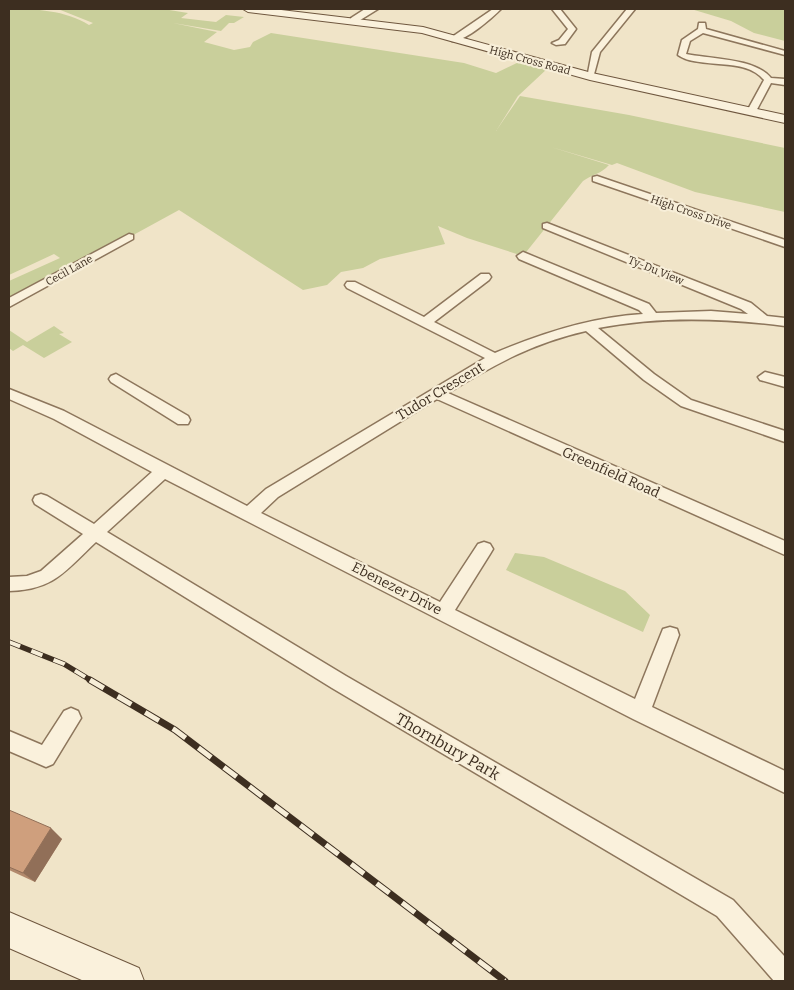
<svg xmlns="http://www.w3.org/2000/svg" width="794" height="990" viewBox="0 0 794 990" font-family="Bitter,serif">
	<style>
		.green { fill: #c9cf9b }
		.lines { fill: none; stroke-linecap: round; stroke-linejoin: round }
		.street-casing { stroke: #8d765c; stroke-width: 3 }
		.secondary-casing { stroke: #6f573f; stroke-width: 2 }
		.street { fill: #faf1dc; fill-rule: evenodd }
		.secondary { fill: #faf1dc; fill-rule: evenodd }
		.rail-far1-casing { stroke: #3d2e20; stroke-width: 5.5 }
		.rail-casing { stroke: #3d2e20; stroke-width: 7 }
		.rail-far1 { stroke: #f7eed8; stroke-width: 4; stroke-dasharray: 12; stroke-linecap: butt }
		.rail { stroke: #f7eed8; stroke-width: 5; stroke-dasharray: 16; stroke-linecap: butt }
		.wall { fill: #b2896c }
		.shaded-wall { fill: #916f58 }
		.building { fill: #cf9f7d; stroke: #916f58 }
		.labels { text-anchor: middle; stroke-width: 4.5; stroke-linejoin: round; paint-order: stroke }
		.far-street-label { font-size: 11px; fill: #3d2e20; stroke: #f7eed8 }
		.street-label { font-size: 14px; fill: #3d2e20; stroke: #f7eed8 }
		.near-street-label { font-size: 16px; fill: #3d2e20; stroke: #f7eed8 }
	</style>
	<rect width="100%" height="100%" fill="#f0e4c8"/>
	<path class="green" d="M9,9C36,9 65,10 89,25L93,23L58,9H163L188,13L181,18L216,22L226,15L244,17L234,23H229L221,31L173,23L217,32L204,42L234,50L250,47L253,42L271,33L464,63L496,73L521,61L548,68L518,96L496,131L520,96L629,115L785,148V212L695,192L617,163L612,165L551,147L609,165C601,174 593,174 583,181L523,256L467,238L438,226L445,244L380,259L363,268L341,272L327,285L303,290L179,210L9,303V281L60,258L54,254L9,275Z
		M691,9H785V41L754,33L731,21Z
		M54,326L64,333L59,334L72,342L44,358L23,345L13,351L9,348V330L27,342Z
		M515,553L544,557L625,591L650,615L643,632L506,570Z"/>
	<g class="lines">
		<g class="street-casing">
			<path id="street" d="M365,9H378L357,22H351V18Z
				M493,9H501C492,18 465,42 452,41V37Z
				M552,9H560L576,29L565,44L556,45L552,43L559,40L568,29Z
				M627,9H635L600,52L593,78H587L592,52Z
				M699,23H705L706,29L785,51V55L703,33L690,41L686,54C710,59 755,58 771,78L785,79V85L771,83L754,115L746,113L764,80C745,56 699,70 678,55L682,40L698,29Z
				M597,176L785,240V247L593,181V177Z
				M547,223L751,303L767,316L785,318V326C723,318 660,316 598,328L654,374L691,400L785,431V442L681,406L644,380L586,331C533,343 493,365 448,393L785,541V555L437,399L278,497L261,513L440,602L478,544L484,542L490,544L493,549L490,554L455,610L635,699L663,629L670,627L677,629L679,635L652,707L785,771V793L633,719L165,479L107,532L346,676L733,900L785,957V981H774L717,916L332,688L96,542C65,571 54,590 9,591V577L27,576L41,571L83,534L35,504L33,500L35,496L41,494L47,496L94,524L152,472L54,419L9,399V389L64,411L247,506L266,489L485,358L347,288L345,285L347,282H355L424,317L481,274H489L491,277L489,280L434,322L495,353C542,333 592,317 643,314L639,310L519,259L517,256L523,252L649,304L656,313L711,311L748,314L741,309L543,228V224Z
				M129,234L133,235V239L9,307V298Z
				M765,372L785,377V387L760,380L758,377Z
				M116,374L188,416L190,420L188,424H178L111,382L109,379L111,376Z
				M71,708L78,711L81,718L53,764L46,767L9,751V731L42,745L64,711Z"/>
		</g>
		<g class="secondary-casing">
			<path id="secondary" d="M243,9H273L423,27L592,73L785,115V123L590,80L422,33L248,12Z
				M9,912L139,968L144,981H84L9,948Z"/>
		</g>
		<use href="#street" class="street"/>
		<use href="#secondary" class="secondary"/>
		<g class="rail-far1-casing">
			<path id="rail-far1" d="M9,642L64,664L92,681"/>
		</g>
		<g class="rail-casing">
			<path id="rail" d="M90,680L175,730L505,981"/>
		</g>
		<use href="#rail-far1" class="rail-far1"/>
		<use href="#rail" class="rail"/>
	</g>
	<path class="wall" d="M9,810L62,839L35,882L9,870Z"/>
	<path class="shaded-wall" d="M51,828L62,839L35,882L23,873Z"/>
	<path class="building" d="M9,810L51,828L23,873L9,867Z"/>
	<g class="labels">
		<g class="far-street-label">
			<text transform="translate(530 60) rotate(15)" y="4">High Cross Road</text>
			<text transform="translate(691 212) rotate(19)" y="4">High Cross Drive</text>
			<text transform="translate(69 270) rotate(-29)" y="4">Cecil Lane</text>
			<text transform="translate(656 270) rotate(22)" y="4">Ty-Du View</text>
		</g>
		<g class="street-label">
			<text transform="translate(440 391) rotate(-31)" y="5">Tudor Crescent</text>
			<text transform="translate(611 472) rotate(24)" y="5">Greenfield Road</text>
			<text transform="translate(397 588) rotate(27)" y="5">Ebenezer Drive</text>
		</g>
		<g class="near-street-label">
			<text transform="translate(448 746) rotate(30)" y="6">Thornbury Park</text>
		</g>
	</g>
	<rect width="794" height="990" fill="none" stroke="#3d2e20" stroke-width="20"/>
</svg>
